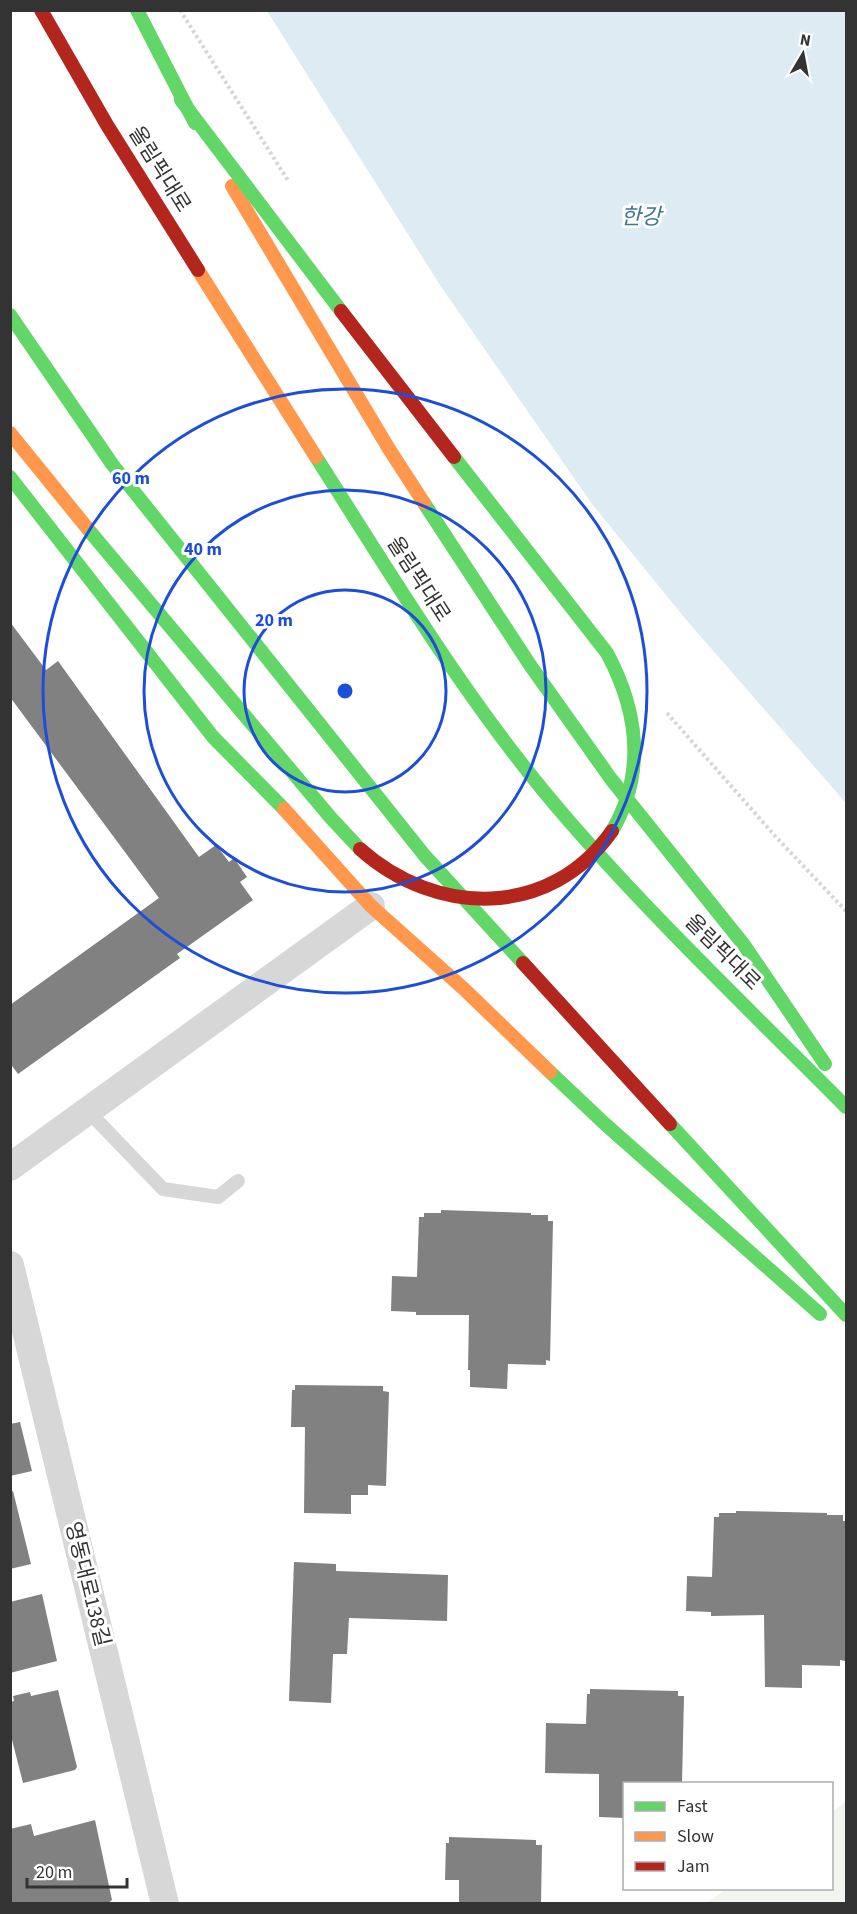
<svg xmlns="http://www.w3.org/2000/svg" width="857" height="1914" viewBox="0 0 857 1914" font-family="'Source Sans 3','Noto Sans KR',sans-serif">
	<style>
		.green { fill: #f1f5ed }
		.water { fill: #ddebf3 }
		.building { fill: #818181 }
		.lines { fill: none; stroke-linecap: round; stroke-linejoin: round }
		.path { stroke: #d6d6d6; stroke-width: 4; stroke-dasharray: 3 3; stroke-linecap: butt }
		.lane { stroke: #d7d7d7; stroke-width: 14 }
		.street { stroke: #d7d7d7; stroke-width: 28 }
		.fast { stroke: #63d668; stroke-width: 14 }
		.slow { stroke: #ff974d; stroke-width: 14 }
		.jam { stroke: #b3261e; stroke-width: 14 }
		.fast-bridge { stroke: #63d668; stroke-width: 14 }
		.jam-bridge { stroke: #b3261e; stroke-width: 14 }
		.ring { fill: none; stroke: #1d4ed8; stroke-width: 3 }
		.labels { text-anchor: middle; stroke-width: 6; stroke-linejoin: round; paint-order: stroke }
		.street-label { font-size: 21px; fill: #333; stroke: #fff }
		.water-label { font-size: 22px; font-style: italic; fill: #3f7597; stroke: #fff }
		.centre { fill: #1d4ed8; stroke: #fff; stroke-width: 3 }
		.ring-label { font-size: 18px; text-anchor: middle; font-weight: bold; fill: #1d4ed8; stroke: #fff; stroke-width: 6; stroke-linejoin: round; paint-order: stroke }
	</style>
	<rect width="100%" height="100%" fill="#fff"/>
	<path class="green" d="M846,1801V1903H706L727,1889L832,1888V1812Z"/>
	<path class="water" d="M267,11H846V803L688,622L592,504L440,285Z"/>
	<path class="building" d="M10,622L46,670L58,661L199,857L216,845L229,862L234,858L247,877L240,882L253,900L177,954L180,958L18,1074L10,1063V1005L159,898L10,697Z
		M441,1210L531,1213V1215H548V1221H553L550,1361L546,1360V1365L508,1364L507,1389L470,1387V1370H468L469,1315H416V1312L391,1311L392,1276L417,1277L419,1217H424V1213H441Z
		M295,1385L383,1386V1391L389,1392L386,1486L368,1485V1495H351V1514L304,1513L305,1427H291L292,1390H295Z
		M20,1422L32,1471L10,1476V1424Z
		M13,1491L31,1564L10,1569V1492Z
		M736,1511L827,1513V1515H843V1521H846L845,1661L840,1660V1666L802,1665V1688L765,1687L764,1615L711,1616V1612L686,1611L687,1576L712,1577L714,1517H719V1513H736Z
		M294,1562L336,1564V1571L448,1575L447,1621L349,1618L347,1654H333L331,1703L289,1701Z
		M42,1594L57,1661L10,1673V1602Z
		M590,1689L678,1691V1696H684L682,1784H624V1818L599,1817V1774L545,1773L546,1723L586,1724L587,1694H590Z
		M58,1690L77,1767L75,1770L23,1783L10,1732V1702L14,1701L13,1696L30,1692L31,1696Z
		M95,1820L112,1900L107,1904H10V1829L31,1824L34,1836Z
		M449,1837L536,1840V1845H542L541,1904H459V1880H445L446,1843H449Z"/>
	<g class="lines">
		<path class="path" d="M180,10L289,182
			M667,713L775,836L846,911"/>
		<path class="lane" d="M88,1111L163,1189L218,1197L238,1181"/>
		<path class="street" d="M10,1167L371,906
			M10,1265L165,1904"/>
		<path class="fast" d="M137,10L195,123
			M10,315L112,464L425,856L523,963
			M316,457C395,581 472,710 569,821C656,921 753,1013 846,1107
			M10,477L213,737L284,809
			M424,503L530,665L611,779L744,945L825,1064
			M550,1072L605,1124L820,1314
			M670,1124L846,1315"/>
		<path class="slow" d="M232,186L389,449L424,503
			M198,270L316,457
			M10,433L92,534
			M284,809L371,906L464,989L550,1072"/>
		<path class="jam" d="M41,10L107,125L198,270
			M523,963L670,1124"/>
		<path class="fast-bridge" d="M181,100L341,311
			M454,457L607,653C638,711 646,773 612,831
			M92,534L331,818L360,849"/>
		<path class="jam-bridge" d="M341,311L454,457
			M360,849C436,917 550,919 612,831"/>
	</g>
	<g class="ring">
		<circle cx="345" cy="691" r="101"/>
		<circle cx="345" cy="691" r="201"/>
		<circle cx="345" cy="691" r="302"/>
	</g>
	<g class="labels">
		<g class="street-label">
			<text transform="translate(160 169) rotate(58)" y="7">올림픽대로</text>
			<text transform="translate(419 579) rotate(57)" y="7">올림픽대로</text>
			<text transform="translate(723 952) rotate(45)" y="7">올림픽대로</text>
			<text transform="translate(88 1584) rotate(76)" y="7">영동대로138길</text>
		</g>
		<g class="water-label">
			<text x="641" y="224">한강</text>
		</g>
	</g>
	<circle cx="345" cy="691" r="9" class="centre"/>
	<g class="ring-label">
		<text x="131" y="484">60 m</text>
		<text x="203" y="555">40 m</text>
		<text x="274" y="626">20 m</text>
	</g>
	<rect width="857" height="1914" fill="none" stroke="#333333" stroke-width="24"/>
	<rect x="623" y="1782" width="210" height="108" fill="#ffffff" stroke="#adadad" stroke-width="1.5"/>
	<rect x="635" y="1802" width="30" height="9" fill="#63d668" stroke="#adadad" stroke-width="1.5"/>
	<text x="677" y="1812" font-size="18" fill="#333333">Fast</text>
	<rect x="635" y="1832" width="30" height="9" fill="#ff974d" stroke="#adadad" stroke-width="1.5"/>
	<text x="677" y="1842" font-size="18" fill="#333333">Slow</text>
	<rect x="635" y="1862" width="30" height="9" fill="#b3261e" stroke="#adadad" stroke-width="1.5"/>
	<text x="677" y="1872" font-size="18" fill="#333333">Jam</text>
	<g transform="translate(803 54) rotate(10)" stroke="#ffffff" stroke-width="4.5" paint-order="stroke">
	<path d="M0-4.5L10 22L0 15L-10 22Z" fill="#333333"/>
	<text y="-9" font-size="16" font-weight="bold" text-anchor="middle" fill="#333333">N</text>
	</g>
	<path d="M27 1878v9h100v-9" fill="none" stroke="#333333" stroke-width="3"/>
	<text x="36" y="1878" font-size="18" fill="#333333" stroke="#ffffff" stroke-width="4.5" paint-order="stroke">20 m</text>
</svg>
